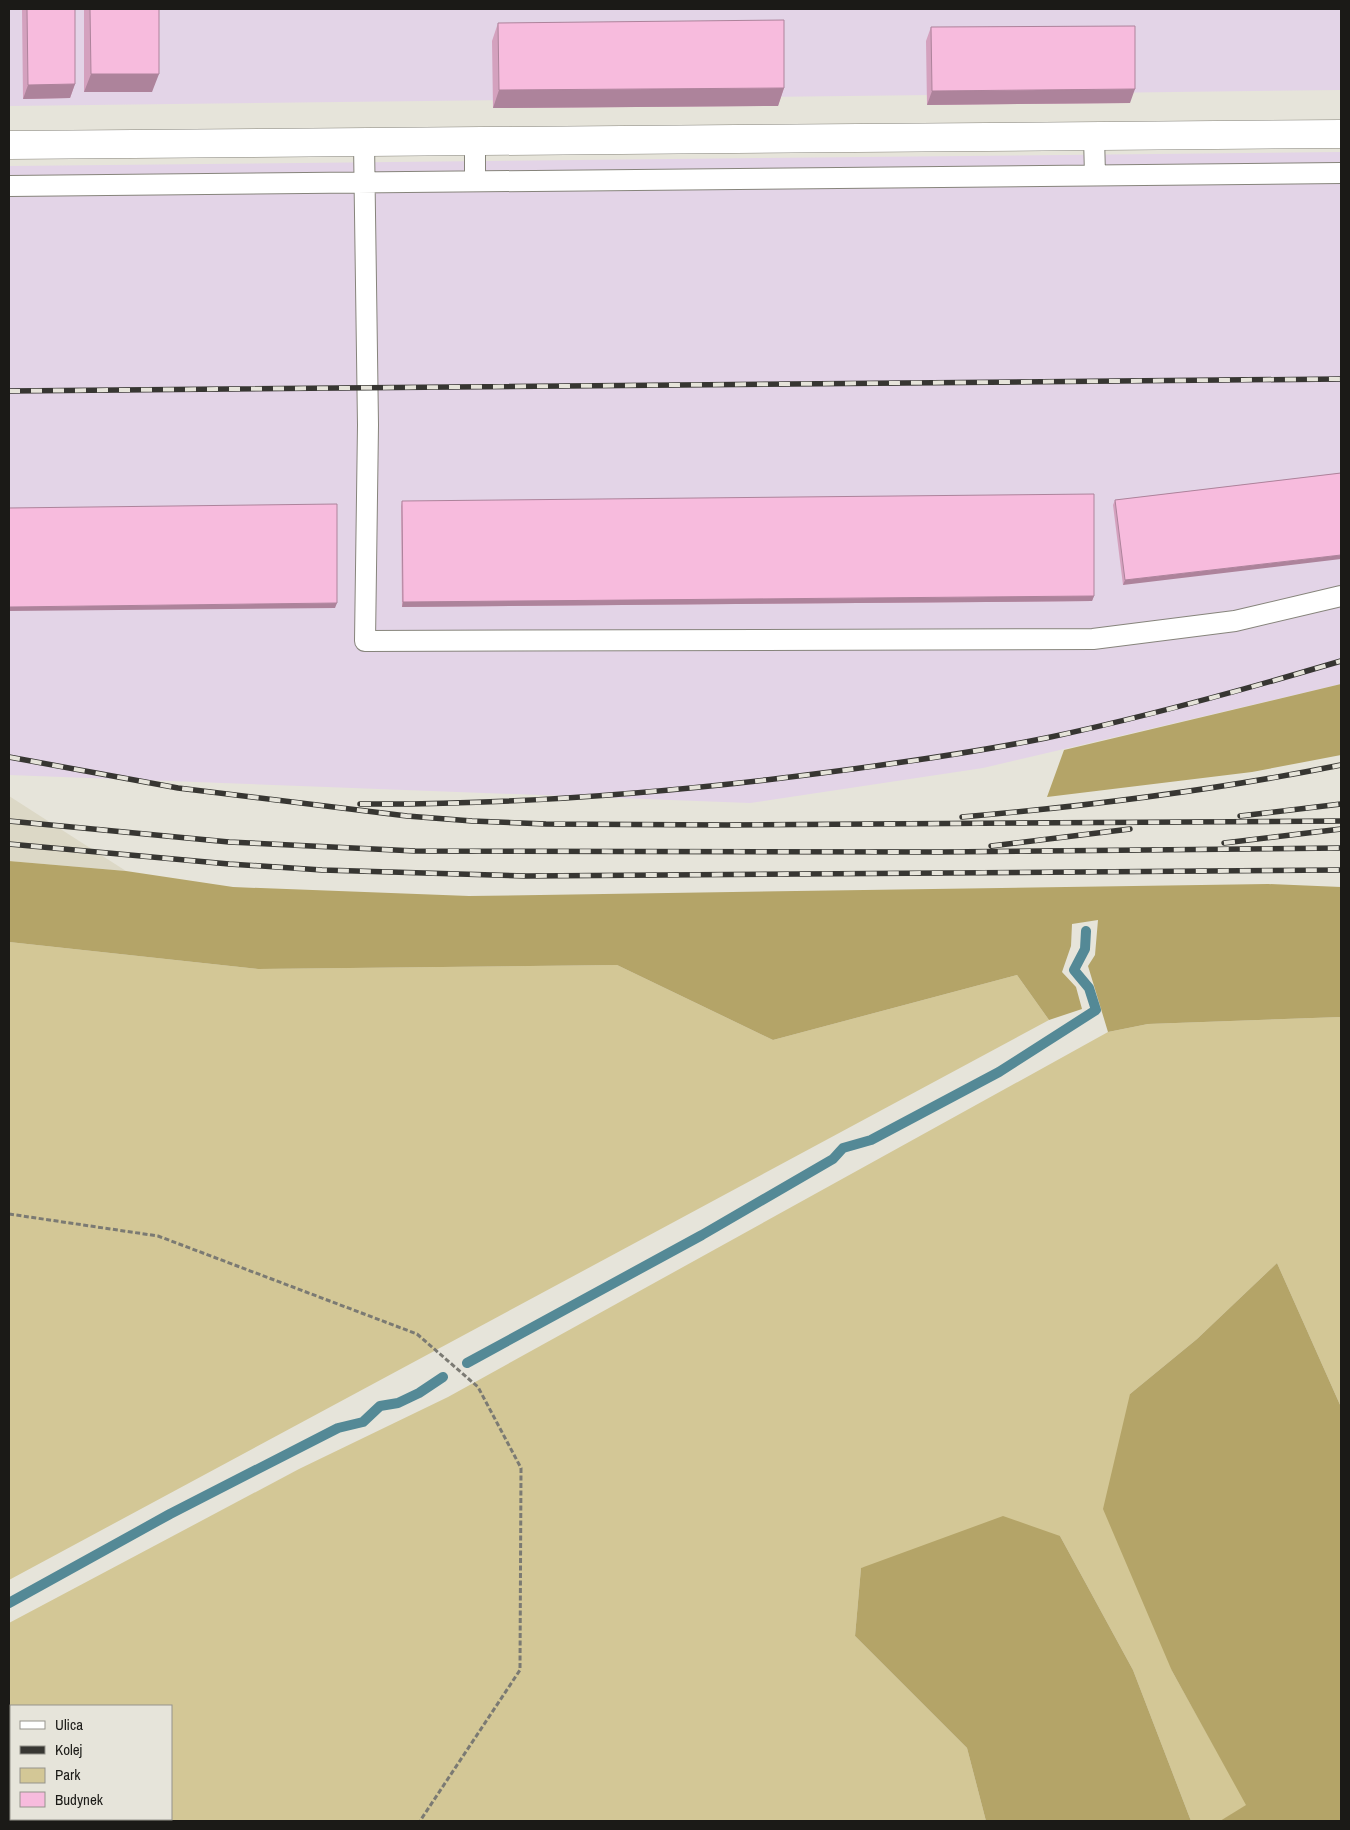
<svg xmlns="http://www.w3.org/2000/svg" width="1350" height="1830" viewBox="0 0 1350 1830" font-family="'Archivo Narrow',sans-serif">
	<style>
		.built { fill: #dcd8c6 }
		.industrial { fill: #e3d4e7 }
		.green { fill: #d3c796; fill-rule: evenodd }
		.forest { fill: #b4a468 }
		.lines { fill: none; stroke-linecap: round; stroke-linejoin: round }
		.stream { stroke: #548996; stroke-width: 10 }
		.service-casing { stroke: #86847b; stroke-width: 22 }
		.minor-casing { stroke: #86847b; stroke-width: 29 }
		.path { stroke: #7b7a73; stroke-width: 3; stroke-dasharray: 5 2.5; stroke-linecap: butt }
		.service { stroke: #fff; stroke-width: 20 }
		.minor { stroke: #fff; stroke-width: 28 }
		.rail-casing { stroke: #373632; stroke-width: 5.5 }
		.rail { stroke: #e6e4da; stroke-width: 4; stroke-dasharray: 11; stroke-linecap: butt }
		.wall { fill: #d4a1be }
		.shaded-wall { fill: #ad839b }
		.building { fill: #f7bbdd; stroke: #ad839b }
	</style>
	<rect width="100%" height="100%" fill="#e6e4da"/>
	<path class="built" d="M9,796L126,871L9,861Z"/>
	<path class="industrial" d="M9,9H1341V90L9,106Z
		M1341,152V684L983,768L750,803L9,775V166Z"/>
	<path class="green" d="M9,942L258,969L617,965L773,1040L1017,975L1049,1020L9,1580Z
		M1341,1017V1407L1277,1263L1197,1339L1130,1394L1172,1671L1247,1805L1221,1821H1191L1133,1670L1060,1536L861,1568L855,1636L967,1748L986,1821H9V1623L299,1469L448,1397L1108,1032L1148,1024ZM11,1706H171V1819H11Z"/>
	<path class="forest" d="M1341,684V755L1252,772L1047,797L1064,750Z
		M9,861L126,871L233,887L469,896L1268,884L1341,887V1017L1148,1024L1108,1032L1088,966L1095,955L1098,920L1072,924L1071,946L1062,972L1076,987L1082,1009L1049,1020L1017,975L773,1040L617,965L258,969L9,942Z
		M1277,1263L1341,1407V1821H1220L1246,1805L1172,1671L1103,1509L1130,1394L1197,1339Z
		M1003,1516L1060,1536L1133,1670L1191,1821H986L967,1748L855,1636L861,1568Z"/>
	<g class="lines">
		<path class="stream" d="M467,1363L702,1235L833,1159L843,1148L871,1140L999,1072L1096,1010L1089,988L1074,970L1085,949L1086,931
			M9,1603L170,1514L338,1428L363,1422L380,1406L398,1403L419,1393L443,1377"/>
		<g class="service-casing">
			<path id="service" d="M1094,137L1095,175
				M364,143L368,425L365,641L1093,639L1235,621L1341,596
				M475,181V142
				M9,186L1341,173"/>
		</g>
		<g class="minor-casing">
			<path id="minor" d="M9,145L1341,134"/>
		</g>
		<path class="path" d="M9,1214L158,1236L417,1334L478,1387L521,1468L520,1670L420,1821"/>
		<use href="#service" class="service"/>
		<use href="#minor" class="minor"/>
		<g class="rail-casing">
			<path id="rail" d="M9,391L1341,379
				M9,757L178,788L407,816L472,821L546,824L727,825L1341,821
				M360,804C499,805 637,795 774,779C865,768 956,756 1046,738C1146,717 1243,690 1341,661
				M1240,816L1341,804
				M962,817C1089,806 1216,790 1341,765
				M9,821L229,842L415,851L941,852L1341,848
				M1224,843L1341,829
				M9,844L229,864L322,870L526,876L1341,870
				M991,846L1130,829"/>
		</g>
		<use href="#rail" class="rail"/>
	</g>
	<path class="wall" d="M22,9H75V84L70,98L23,99Z
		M84,9H159L152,92H84Z
		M498,23L784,88L778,106L493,108L492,41Z
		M931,27L1130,103L927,105L926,41Z
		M1341,473L1123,585L1113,505L1115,500Z
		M402,501L1094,596L1092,601L402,607L401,506Z"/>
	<path class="shaded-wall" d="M91,74H159L152,92H84Z
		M75,84L70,98L23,99L28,85Z
		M784,88L778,106L493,108L499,90Z
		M1135,89L1130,103L927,105L932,91Z
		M1341,555V559L1123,585L1125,580Z
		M1094,596L1092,601L402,607L403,602Z
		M337,603L335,608L9,611V607Z"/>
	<path class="building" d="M27,9H75V84L28,85Z
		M90,9H159V74H91Z
		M784,20V88L499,90L498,23Z
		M1135,26V89L932,91L931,27Z
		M1341,473V555L1125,580L1115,500Z
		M1094,494V596L403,602L402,501Z
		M337,504V603L9,607V508Z"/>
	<rect width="1350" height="1830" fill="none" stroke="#1b1a17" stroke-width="20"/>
	<rect x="10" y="1705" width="162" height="115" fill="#e6e4da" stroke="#95938c"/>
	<rect x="20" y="1721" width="25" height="8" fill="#ffffff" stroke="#95938c"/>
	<text x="55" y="1730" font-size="15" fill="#1b1a17">Ulica</text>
	<rect x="20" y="1746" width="25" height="8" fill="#373632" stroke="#95938c"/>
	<text x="55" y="1755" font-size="15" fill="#1b1a17">Kolej</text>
	<rect x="20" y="1768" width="25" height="15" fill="#d3c796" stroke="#95938c"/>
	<text x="55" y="1780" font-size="15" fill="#1b1a17">Park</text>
	<rect x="20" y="1792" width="25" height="15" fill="#f7bbdd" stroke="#95938c"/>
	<text x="55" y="1805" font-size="15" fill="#1b1a17">Budynek</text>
</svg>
